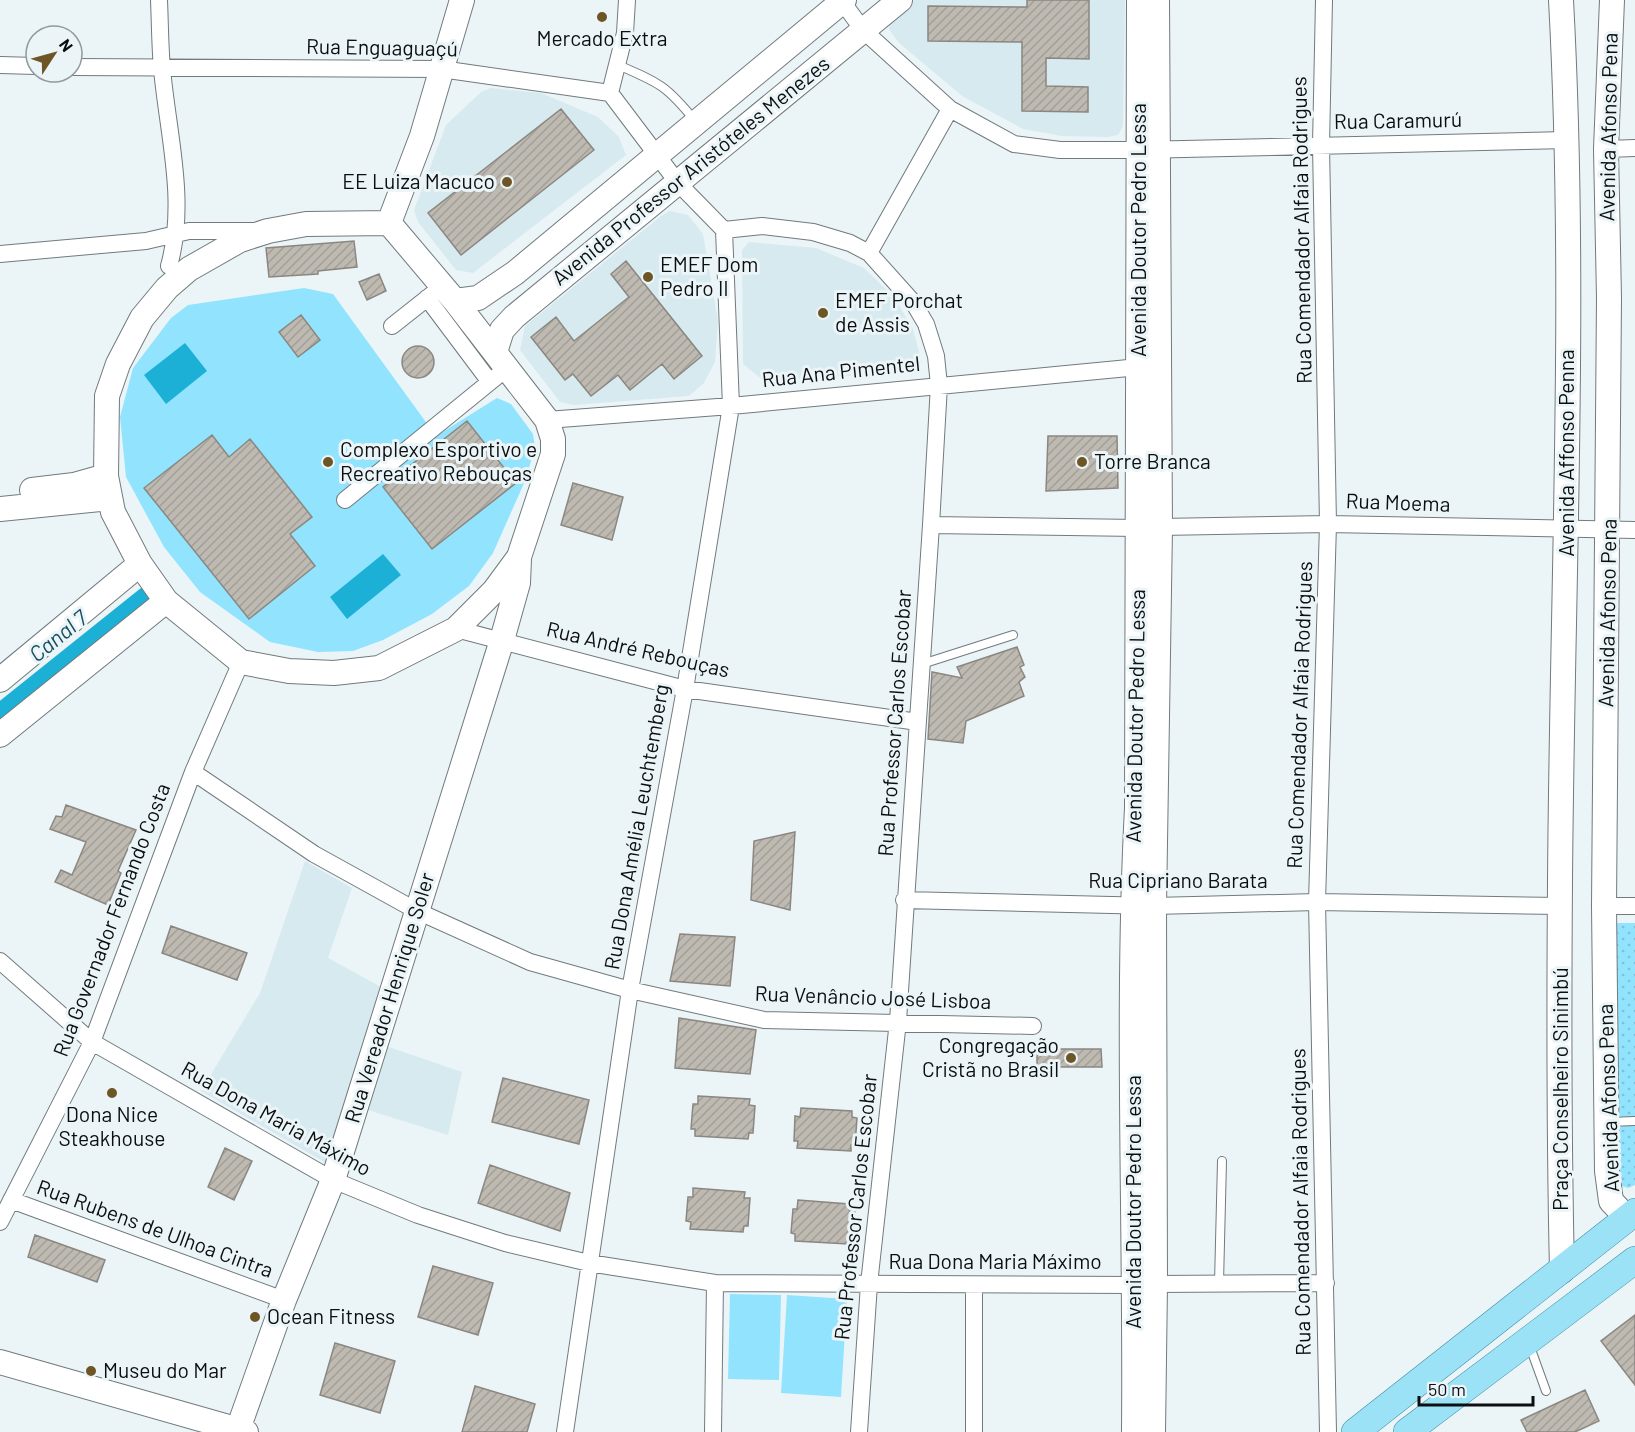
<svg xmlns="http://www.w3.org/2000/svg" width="1635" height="1432" viewBox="0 0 1635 1432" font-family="Barlow,sans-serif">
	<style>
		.built { fill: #d7eaf0 }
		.park { fill: url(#park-dots) }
		.pitch { fill: #92e3fe }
		.water { fill: #1db0d6 }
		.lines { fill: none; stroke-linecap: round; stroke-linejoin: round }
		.canal { stroke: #1db0d6; stroke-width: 16 }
		.building { fill: url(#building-hatch); stroke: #8b8780; stroke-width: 1.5 }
		.lane-casing { stroke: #717a7d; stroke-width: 10 }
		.street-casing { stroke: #717a7d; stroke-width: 18 }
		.secondary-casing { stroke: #717a7d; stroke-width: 26 }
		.primary-casing { stroke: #3f8ba3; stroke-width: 28 }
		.lane { stroke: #fff; stroke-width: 8 }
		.street { stroke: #fff; stroke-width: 16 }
		.secondary { stroke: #fff; stroke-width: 24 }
		.primary { stroke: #9ce2f7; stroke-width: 27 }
		.poi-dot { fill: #6d5526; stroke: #ebf5f8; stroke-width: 2 }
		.labels { text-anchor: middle; stroke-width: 6; stroke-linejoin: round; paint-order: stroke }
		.poi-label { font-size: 21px; fill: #0c0f11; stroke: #ebf5f8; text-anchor: start }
		.street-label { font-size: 21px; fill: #0c0f11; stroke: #ebf5f8 }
		.water-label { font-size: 22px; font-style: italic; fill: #194f60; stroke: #ebf5f8 }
	</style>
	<defs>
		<pattern id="park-dots" width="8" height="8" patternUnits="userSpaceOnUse" patternTransform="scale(1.5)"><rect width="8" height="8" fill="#92e3fe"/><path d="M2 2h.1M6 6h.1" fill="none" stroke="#7dc2d9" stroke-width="1.8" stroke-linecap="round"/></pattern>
		<pattern id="building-hatch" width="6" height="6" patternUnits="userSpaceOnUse" patternTransform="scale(1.5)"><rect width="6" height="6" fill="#bebab2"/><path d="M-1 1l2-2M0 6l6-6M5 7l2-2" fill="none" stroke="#a29f98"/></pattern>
	</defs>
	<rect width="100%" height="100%" fill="#ebf5f8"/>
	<path class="built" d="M914,0H1125L1123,126L1118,135L1108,137L1062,136L1023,129L962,96L898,42L889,29L890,18Z
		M491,88L541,93L598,117L619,137L626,155L473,273L456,270L418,222L414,210L446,125L481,92Z
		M670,211L688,215L703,234L718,321L715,362L704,383L689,396L574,405L560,402L520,350L525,326L661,216Z
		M749,242L816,248L864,268L894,297L913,329L922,363L915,372L764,381L743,364L742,250Z
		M305,861L352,888L328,958L381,987L326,1163L201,1091L260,993Z
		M386,1046L462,1072L448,1135L368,1110Z"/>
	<path class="park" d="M1616,923H1635V1185L1628,1188L1622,1186L1618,1179Z"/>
	<path class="pitch" d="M304,288L333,294L436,436L497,398L511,404L533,434L535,448L525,481L493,553L469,586L432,614L383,640L353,651L318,652L270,642L200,592L164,547L126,477L120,417L133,368L171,318L188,305Z
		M730,1294L781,1295L779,1380L728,1379Z
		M787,1295L847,1299L841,1397L781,1393Z"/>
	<path class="water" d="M185,343L207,371L166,404L144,375Z
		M383,554L401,575L347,619L330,597Z"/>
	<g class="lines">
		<path class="canal" d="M0,711L145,595"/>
	</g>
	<path class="building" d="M1027,0H1089V59L1046,58V86L1088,87V112L1022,111V42L928,41V6L1027,7Z
		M561,109L594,150L461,255L428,213Z
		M354,241L357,267L318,271V274L269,277L266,248Z
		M626,261L702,356L674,379L662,364L630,390L618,375L591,396L573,374L565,380L531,337L556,317L574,341L629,297L611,274Z
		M379,274L386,291L367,300L359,282Z
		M301,315L320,340L298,357L279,332Z
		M402 362a16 16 0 1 1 32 0a16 16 0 1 1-32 0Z
		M467,421L516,483L432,549L383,487Z
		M212,435L229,457L250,439L312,517L290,534L315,566L249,619L144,488Z
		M1048,436H1117L1118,488L1046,491Z
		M573,483L623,497L612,540L561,525Z
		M1017,647L1024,665L1020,667L1025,677L1019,682L1024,696L966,721L963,743L928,739L932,672L962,678L957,667Z
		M66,805L136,830L118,871L121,873L108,905L55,882L61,870L72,875L86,842L50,829L56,816L62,817Z
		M795,832L790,910L751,900L754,841Z
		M171,926L247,953L237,980L162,953Z
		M680,934L735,937L730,986L670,981Z
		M679,1018L756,1030L750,1074L675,1068Z
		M1037,1049H1101L1102,1067H1037Z
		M503,1078L589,1100L579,1144L492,1122Z
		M698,1096L750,1099L749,1105L755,1106L753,1133H749L748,1139L695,1136V1129H691L693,1104H698Z
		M801,1108L852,1111V1117L857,1118L855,1145H851V1151L797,1148L798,1141H794L795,1116L800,1117Z
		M225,1148L252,1161L234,1200L208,1187Z
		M490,1165L570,1193L560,1231L478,1203Z
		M693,1188L745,1192L744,1198H750L748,1226H744L743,1232L690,1229L691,1222L686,1221L688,1197H693Z
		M798,1200L849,1204V1210H855L853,1238H848V1244L795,1241V1234L791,1233L793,1209H797Z
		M35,1235L105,1260L97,1282L28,1257Z
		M433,1266L493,1283L478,1335L418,1317Z
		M1635,1315V1385L1601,1341Z
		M335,1343L395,1361L380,1413L320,1395Z
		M475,1386L535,1404L527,1432H462Z
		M1585,1390L1599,1421L1575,1432H1527L1521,1420Z"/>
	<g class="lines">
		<g class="lane-casing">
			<path id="lane" d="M618,65C660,83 667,86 696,122
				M922,664L1013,635
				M1608,1122L1635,1121
				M1219,1283L1222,1161
				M1529,1344L1546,1391"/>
		</g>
		<g class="street-casing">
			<path id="street" d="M159,0C160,23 160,46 162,69C168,135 187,201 169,266
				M841,0L863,30L950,109L1014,144L1060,150H1140L1567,140
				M1324,0L1321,145L1328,524L1317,902L1328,1432
				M0,65L36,66
				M72,67L441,69L610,93L678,183L724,230
				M610,93L625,33L627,0
				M1606,149L1635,148
				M724,230L762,226L813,232L850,243L869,253L913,302L926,324L936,356L939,385L931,525L898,1021L869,1284L859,1432
				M869,253L950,109
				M0,254L146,241L189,231H255
				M427,298L490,382
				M392,326L435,292
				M547,420L731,406L1139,367
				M345,500L507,368
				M931,525L1138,528
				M1160,527L1328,524L1635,530
				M456,629L685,689L918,722
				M193,772L314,854L417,911L530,962L630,990L764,1020L1033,1026
				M904,900L1154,906L1317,902L1561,906
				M1604,906H1635
				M0,961L92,1042L333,1180L418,1215L505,1243L589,1263L715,1283L1136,1285
				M11,1200L284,1300
				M0,1222L92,1042L193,772L241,662
				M1155,1284L1326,1283
				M565,1432L630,990L685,689L731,406L724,230
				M713,1432L715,1283
				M974,1432V1285"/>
		</g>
		<g class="secondary-casing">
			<path id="secondary" d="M1561,0C1577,294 1562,588 1560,882C1559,1011 1559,1142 1562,1271
				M1612,0L1606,149L1609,298L1604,906L1607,1171L1611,1201L1627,1218
				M389,223L455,301L547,420L553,439V454L519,557L494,591L456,629L379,668L334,673L289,671L241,662L166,601L140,564L113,512L106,476L107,396L118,364L142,318L167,288L189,269L240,240L268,231L306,224Z
				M389,223L422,136L462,0
				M455,301L478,298L515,273L844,0
				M495,352L502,330L514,317L900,0
				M32,490L74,485L106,476
				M0,509L110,498
				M0,680L140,564
				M0,735L166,601
				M0,1362L246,1432
				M237,1432L284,1300L333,1180L502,640L518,583L519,559
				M1134,1432C1136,1224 1126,1015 1137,808L1139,0
				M1153,1432L1155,1284L1154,906L1160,527L1157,0"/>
		</g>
		<g class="primary-casing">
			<path id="primary" d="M1355,1432L1635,1212
				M1407,1432L1635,1260"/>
		</g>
		<use href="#lane" class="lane"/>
		<use href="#street" class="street"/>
		<use href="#secondary" class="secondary"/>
		<use href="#primary" class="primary"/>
	</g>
	<g class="poi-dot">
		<circle cx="602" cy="17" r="6"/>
		<circle cx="507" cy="182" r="6"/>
		<circle cx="648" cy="277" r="6"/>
		<circle cx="823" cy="313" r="6"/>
		<circle cx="328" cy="462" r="6"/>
		<circle cx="1082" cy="462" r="6"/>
		<circle cx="1071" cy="1058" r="6"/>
		<circle cx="112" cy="1093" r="6"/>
		<circle cx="255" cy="1317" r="6"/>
		<circle cx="91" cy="1371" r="6"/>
	</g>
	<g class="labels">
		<g class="poi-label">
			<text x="602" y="46" text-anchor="middle">Mercado Extra</text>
			<text x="495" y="189" text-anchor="end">EE Luiza Macuco</text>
			<text x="660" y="272">EMEF Dom<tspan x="660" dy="24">Pedro II</tspan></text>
			<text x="835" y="308">EMEF Porchat<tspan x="835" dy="24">de Assis</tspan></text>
			<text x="340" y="457">Complexo Esportivo e<tspan x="340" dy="24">Recreativo Rebouças</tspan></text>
			<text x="1094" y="469">Torre Branca</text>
			<text x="1059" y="1053" text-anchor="end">Congregação<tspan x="1059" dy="24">Cristã no Brasil</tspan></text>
			<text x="112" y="1122" text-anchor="middle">Dona Nice<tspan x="112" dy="24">Steakhouse</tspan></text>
			<text x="267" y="1324">Ocean Fitness</text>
			<text x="103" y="1378">Museu do Mar</text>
		</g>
		<g class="street-label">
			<text transform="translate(382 48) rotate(1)" y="7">Rua Enguaguaçú</text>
			<text transform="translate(1398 121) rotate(-1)" y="7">Rua Caramurú</text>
			<text transform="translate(1609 127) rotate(-89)" y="7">Avenida Afonso Pena</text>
			<text transform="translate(691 171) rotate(-39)" y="7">Avenida Professor Aristóteles Menezes</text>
			<text transform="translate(1139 230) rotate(-90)" y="7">Avenida Doutor Pedro Lessa</text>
			<text transform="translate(1302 230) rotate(-91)" y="7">Rua Comendador Alfaia Rodrigues</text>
			<text transform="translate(841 372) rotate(-6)" y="7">Rua Ana Pimentel</text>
			<text transform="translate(1567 453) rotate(-90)" y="7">Avenida Affonso Penna</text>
			<text transform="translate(1398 503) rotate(2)" y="7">Rua Moema</text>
			<text transform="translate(1608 613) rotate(-89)" y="7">Avenida Afonso Pena</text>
			<text transform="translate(638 650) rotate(13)" y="7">Rua André Rebouças</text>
			<text transform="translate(1300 715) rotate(-88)" y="7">Rua Comendador Alfaia Rodrigues</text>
			<text transform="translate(1136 716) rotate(-89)" y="7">Avenida Doutor Pedro Lessa</text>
			<text transform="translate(895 723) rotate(-86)" y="7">Rua Professor Carlos Escobar</text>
			<text transform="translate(637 827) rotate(-80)" y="7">Rua Dona Amélia Leuchtemberg</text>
			<text x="1178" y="888">Rua Cipriano Barata</text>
			<text transform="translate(112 920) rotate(-69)" y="7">Rua Governador Fernando Costa</text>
			<text transform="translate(390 998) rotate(-73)" y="7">Rua Vereador Henrique Soler</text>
			<text transform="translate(873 998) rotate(2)" y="7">Rua Venâncio José Lisboa</text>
			<text transform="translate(1561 1089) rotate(-90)" y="7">Praça Conselheiro Sinimbú</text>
			<text transform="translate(1609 1098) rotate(-92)" y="7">Avenida Afonso Pena</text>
			<text transform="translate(276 1119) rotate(29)" y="7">Rua Dona Maria Máximo</text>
			<text transform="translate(1134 1202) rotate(-90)" y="7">Avenida Doutor Pedro Lessa</text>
			<text transform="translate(1301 1202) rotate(-91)" y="7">Rua Comendador Alfaia Rodrigues</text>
			<text transform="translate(856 1207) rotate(-84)" y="7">Rua Professor Carlos Escobar</text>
			<text transform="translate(155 1229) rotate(20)" y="7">Rua Rubens de Ulhoa Cintra</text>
			<text x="995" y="1269">Rua Dona Maria Máximo</text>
		</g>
		<g class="water-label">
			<text transform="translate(58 636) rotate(-39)" y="8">Canal 7</text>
		</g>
	</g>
	<g transform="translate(54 54) rotate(54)"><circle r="28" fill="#ebf5f8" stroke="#92999c" stroke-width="1.5"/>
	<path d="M0-4.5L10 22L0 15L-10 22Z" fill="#6d5526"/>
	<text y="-9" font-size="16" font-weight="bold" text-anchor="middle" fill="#0c0f11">N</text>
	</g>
	<path d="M1419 1396v9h114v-9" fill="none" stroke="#0c0f11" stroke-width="3"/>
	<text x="1428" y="1396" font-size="18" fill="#0c0f11" stroke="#ebf5f8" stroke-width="4.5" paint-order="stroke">50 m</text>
</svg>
